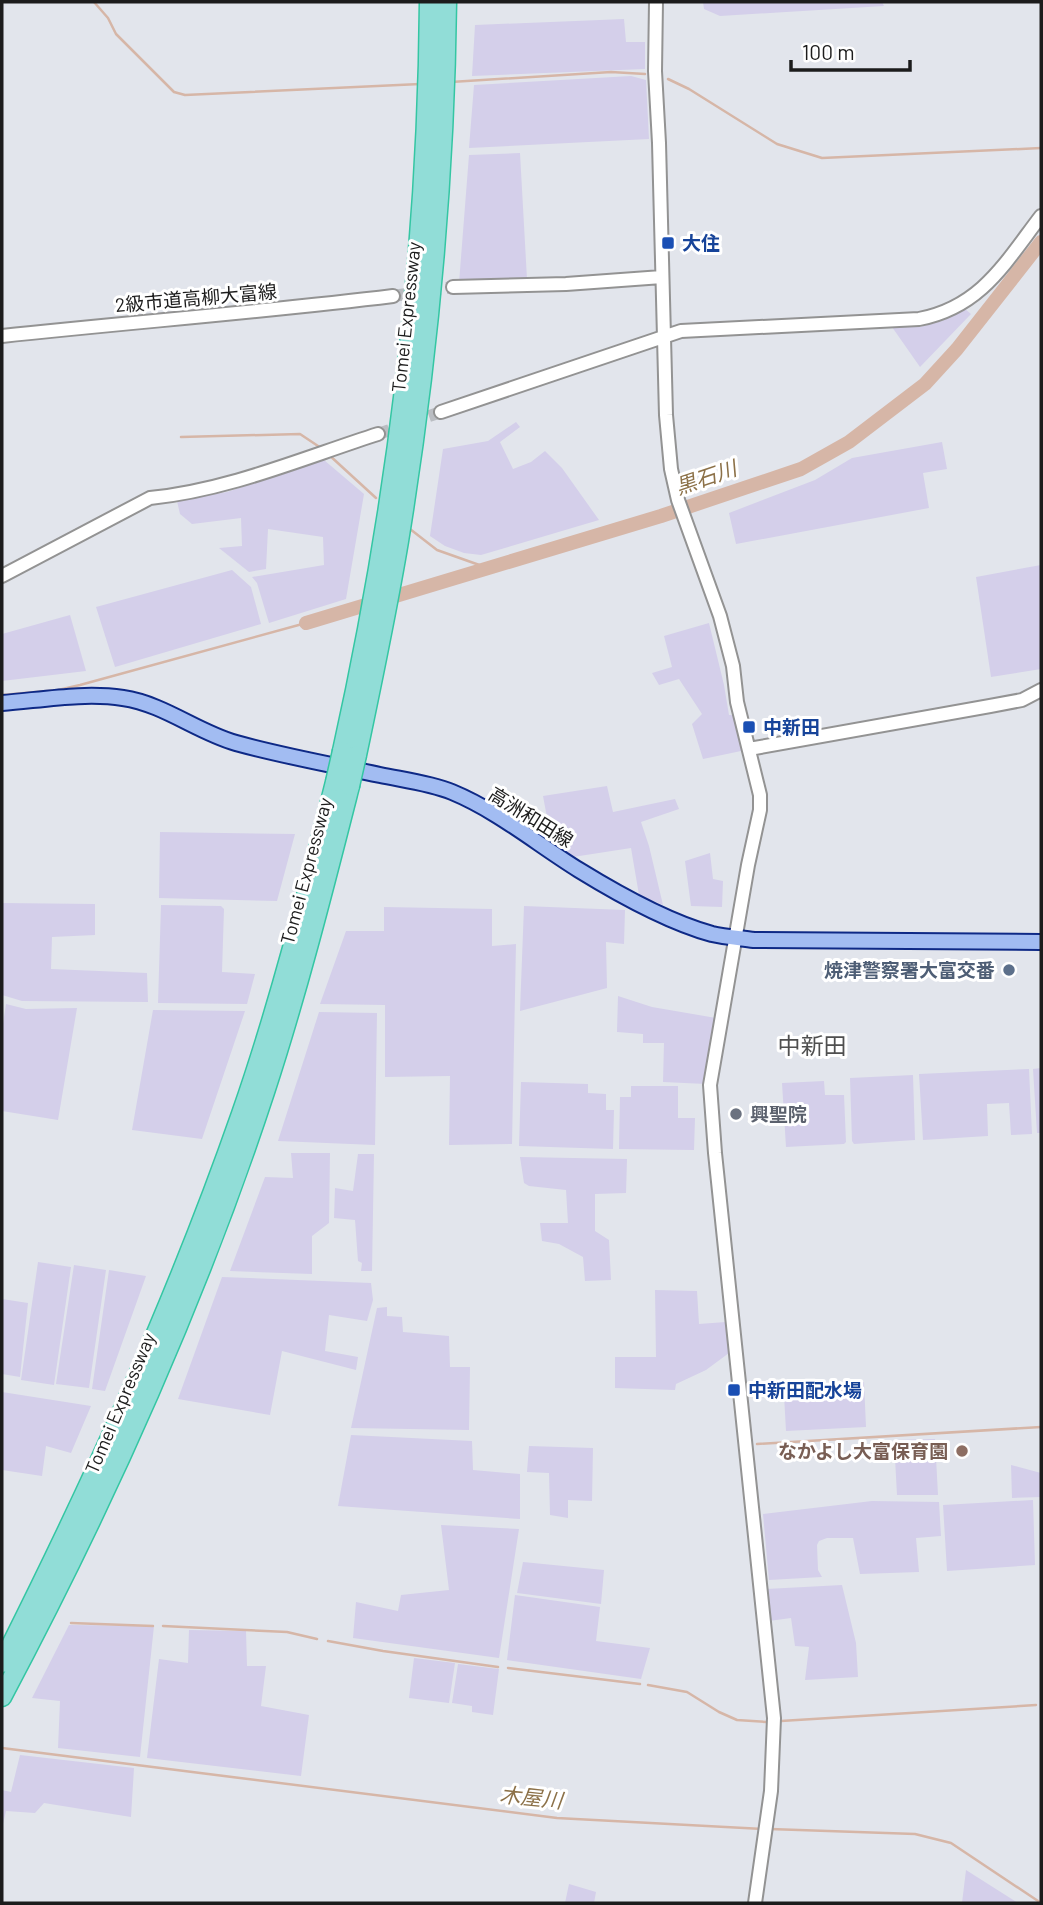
<svg xmlns="http://www.w3.org/2000/svg" width="1043" height="1905" viewBox="0 0 1043 1905" font-family="Barlow,'Noto Sans JP',sans-serif">
	<style>
		.farmland { fill: #d4cfea }
		.lines { fill: none; stroke-linecap: round; stroke-linejoin: round }
		.stream { stroke: #d6b6a7; stroke-width: 2.5 }
		.river { stroke: #d6b6a7; stroke-width: 14 }
		.minor-tunnel { stroke: #babdc2; stroke-width: 12; stroke-dasharray: 12 6; stroke-linecap: butt }
		.minor-casing { stroke: #939393; stroke-width: 16 }
		.major-casing { stroke: #0e2986; stroke-width: 18 }
		.highway-casing { stroke: #34c6a3; stroke-width: 21 }
		.minor { stroke: #fff; stroke-width: 12 }
		.major { stroke: #a2bcf2; stroke-width: 14 }
		.highway { stroke: #91ddd7; stroke-width: 18 }
		.highway-bridge-casing { stroke: #34c6a3; stroke-width: 21; stroke-linecap: butt }
		.highway-bridge { stroke: #91ddd7; stroke-width: 18 }
		.transit-dot { fill: #1a4fb4; stroke: #fff; stroke-width: 2.5 }
		.service-dot { fill: #5c6f8a; stroke: #fff; stroke-width: 2.5 }
		.worship-dot { fill: #6b7280; stroke: #fff; stroke-width: 2.5 }
		.education-dot { fill: #8d6e63; stroke: #fff; stroke-width: 2.5 }
		.labels { text-anchor: middle; stroke-width: 6; stroke-linejoin: round; paint-order: stroke }
		.transit-label { font-size: 19px; font-weight: bold; fill: #164399; stroke: #fff; text-anchor: start }
		.street-label { font-size: 19px; fill: #1c1c1c; stroke: #fff }
		.service-label { font-size: 19px; font-weight: bold; fill: #4e5e75; stroke: #fff; text-anchor: end }
		.worship-label { font-size: 19px; font-weight: bold; fill: #5b616d; stroke: #fff; text-anchor: start }
		.education-label { font-size: 19px; font-weight: bold; fill: #785e54; stroke: #fff; text-anchor: end }
		.water-label { font-size: 21px; font-style: italic; fill: #8c7148; stroke: #fff }
		.quarter-label { font-size: 23px; fill: #4f4f4f; stroke: #fff }
	</style>
	<rect width="100%" height="100%" fill="#e2e5ec"/>
	<path class="farmland" d="M703,2H882L884,6L720,16L704,9Z
		M624,19L626,42H645V69L472,76L475,25Z
		M631,76L646,80L649,139L469,148L474,85Z
		M520,153L527,279L459,283L469,155Z
		M965,309L971,314L920,367L892,327H920L942,321Z
		M516,422L520,427L500,442L513,469L531,462L545,451L562,468L599,520L481,555L464,553L445,546L430,536L443,449L488,441Z
		M942,442L947,469L923,473L929,508L736,544L729,513L815,480L852,458Z
		M324,460L364,494L346,599L269,623L257,583L252,577L324,565L323,537L268,529L266,569L249,572L219,548L242,546L241,518L192,524L180,514L177,501L227,492Z
		M1041,565V669L991,677L976,577Z
		M232,570L251,587L261,624L115,667L96,607Z
		M70,615L86,671L2,681V634Z
		M709,623L724,685L729,715H733L743,749L741,751L703,759L692,724L702,714L679,679L659,685L652,673L672,667L664,636Z
		M607,786L613,812L675,799L679,809L641,822L649,846L663,905L639,895L631,848L573,857L552,844L543,796Z
		M160,832L295,834L277,901L159,898Z
		M710,853L713,879L723,881L722,907L691,906L685,861Z
		M2,903L95,904V935L52,937L51,969L147,973L148,1002L22,1001L2,995Z
		M161,905L221,906L224,909L222,972L255,974L247,1004L158,1003Z
		M524,906L625,910L624,944L606,942L607,988L520,1011Z
		M384,907L492,909V946L516,944L512,1144L449,1145L450,1076L385,1077V1005L320,1004L346,931H384Z
		M618,996L652,1007L716,1018L706,1084L663,1082L664,1043H643V1034L617,1032Z
		M6,1004L26,1009L77,1008L58,1120L2,1111V1030Z
		M153,1010L245,1011L202,1139L132,1130Z
		M319,1012L377,1013L375,1145L278,1141Z
		M1041,1068V1133H1037L1033,1069Z
		M1029,1069L1032,1134L1011,1135L1009,1103L987,1104L988,1136L923,1140L919,1074Z
		M913,1075L915,1140L854,1144L852,1141L850,1078Z
		M824,1081L825,1095H844L846,1142L844,1144L786,1147L782,1083Z
		M521,1082L588,1084V1093L606,1094V1110H614L613,1149L519,1146Z
		M631,1086H678V1118H695L694,1150L619,1149L620,1097H631Z
		M291,1153H330L329,1223L312,1236V1274L230,1271L265,1177L293,1178Z
		M358,1154H374L372,1271H361L362,1263L358,1261L355,1220L334,1218L335,1188L353,1191Z
		M520,1157L627,1159L626,1193L595,1194V1231L609,1240L611,1280L585,1281L583,1257L559,1244L542,1241L540,1223H568L566,1190L529,1186L524,1183Z
		M38,1262L71,1267L54,1385L21,1380Z
		M74,1265L106,1270L89,1388L56,1384Z
		M109,1270L146,1276L105,1391L92,1389Z
		M222,1277L371,1283L373,1300L367,1321L329,1315L325,1351L358,1357L356,1370L282,1351L270,1415L178,1399Z
		M655,1290L697,1291L699,1324L726,1322L729,1353L706,1370L676,1384L675,1390L615,1388V1357H656Z
		M2,1299L28,1303L20,1377L2,1374Z
		M387,1307V1316L402,1317L403,1332L449,1336L450,1367H470L469,1430L351,1428L377,1308Z
		M864,1382L866,1427L786,1431L784,1395Z
		M2,1392L91,1406L71,1453L46,1446L42,1476L2,1470Z
		M351,1435L472,1441L473,1470L520,1474V1519L338,1506Z
		M935,1439L938,1495H897L894,1440Z
		M529,1446L593,1448L592,1501L568,1500V1518L550,1515L549,1473L527,1472Z
		M1011,1465L1041,1473V1497L1012,1498Z
		M1033,1500L1035,1565L947,1571L943,1505Z
		M872,1501L939,1502L941,1536L916,1538L919,1572L860,1574L853,1538H827L819,1541L817,1545L818,1570L822,1577L769,1580L763,1514Z
		M441,1525L519,1529L499,1658L353,1638L356,1602L398,1611L401,1595L449,1590Z
		M523,1562L604,1570L601,1604L517,1593Z
		M842,1585L856,1643L858,1677L805,1680L809,1647L795,1646L791,1618L769,1621L766,1589Z
		M515,1595L600,1607L596,1641L650,1648L641,1679L507,1660Z
		M69,1625L154,1626L140,1757L58,1748L60,1701L32,1698Z
		M189,1630L246,1631L247,1666H266L261,1706L309,1715L301,1776L147,1758L159,1659L188,1663Z
		M414,1658L455,1663L449,1703L409,1698Z
		M458,1664L499,1669L493,1715L472,1712V1706L452,1703Z
		M20,1755L134,1768L131,1817L44,1803L35,1813L6,1811L2,1828V1790L11,1792Z
		M966,1870L1018,1903H962Z
		M569,1884L596,1892L594,1903H565Z"/>
	<g class="lines">
		<path class="stream" d="M94,2L108,18L116,34L174,92L185,95L420,84
			M668,79L689,89L777,144L822,158L1041,148
			M451,82L611,72L645,74
			M181,437L300,434L321,448
			M328,454L376,498
			M410,529L437,550L485,567
			M2,695L58,690L80,685L306,623
			M757,1444L1041,1427
			M71,1623L153,1626
			M163,1626L287,1632L317,1639
			M328,1641L383,1651L498,1667
			M508,1668L640,1684
			M648,1685L687,1692L719,1712L737,1720L766,1722
			M781,1721L1036,1705
			M2,1748L557,1818L763,1829
			M770,1829L915,1834L951,1843L1041,1903"/>
		<path class="river" d="M306,623L661,516L801,469L849,442L925,384L957,349L1041,242"/>
		<path class="minor-tunnel" d="M393,296L453,287
			M378,434L441,412"/>
		<g class="minor-casing">
			<path id="minor" d="M656,2L655,71L659,143L666,415L671,469L678,500L720,616L733,666L737,702L760,795V810L748,865L710,1085L715,1153L774,1718L771,1791L755,1903
				M453,287L566,284L662,277
				M2,336C132,322 263,312 393,296
				M441,412L681,331L919,319C981,307 1005,263 1041,216
				M2,576L150,498C229,490 303,458 378,434
				M749,749L990,706L1022,700L1041,690"/>
		</g>
		<g class="major-casing">
			<path id="major" d="M2,703C41,700 84,692 123,698C164,704 197,732 236,743C283,756 333,765 380,775C404,780 430,783 452,792C498,811 537,844 579,870C618,894 668,922 712,934C725,937 740,938 754,940L1041,942"/>
		</g>
		<g class="highway-casing">
			<path id="highway" d="M342,751C397,504 427,254 429,2
				M357,755C372,684 387,613 399,541C428,363 445,182 447,2
				M2,1663C92,1484 175,1303 241,1114C279,1005 307,894 335,782
				M2,1697C104,1505 197,1299 265,1092C298,991 324,888 350,786"/>
		</g>
		<use href="#minor" class="minor"/>
		<use href="#major" class="major"/>
		<use href="#highway" class="highway"/>
		<g class="highway-bridge-casing">
			<path id="highway-bridge" d="M335,782L342,751
				M350,786L357,755"/>
		</g>
		<use href="#highway-bridge" class="highway-bridge"/>
	</g>
	<g class="transit-dot">
		<rect x="661" y="236" width="14" height="14" rx="3.5"/>
		<rect x="742" y="720" width="14" height="14" rx="3.5"/>
		<rect x="727" y="1383" width="14" height="14" rx="3.5"/>
	</g>
	<circle class="service-dot" cx="1009" cy="970" r="7"/>
	<circle class="worship-dot" cx="736" cy="1114" r="7"/>
	<circle class="education-dot" cx="962" cy="1451" r="7"/>
	<g class="labels">
		<g class="transit-label">
			<text x="682" y="250">大住</text>
			<text x="763" y="734">中新田</text>
			<text x="748" y="1397">中新田配水場</text>
		</g>
		<g class="street-label">
			<text transform="translate(196 298) rotate(-5)" y="7">2級市道高柳大富線</text>
			<text transform="translate(406 317) rotate(-84)" y="7">Tomei Expressway</text>
			<text transform="translate(531 817) rotate(32)" y="7">高洲和田線</text>
			<text transform="translate(306 871) rotate(-75)" y="7">Tomei Expressway</text>
			<text transform="translate(120 1403) rotate(-67)" y="7">Tomei Expressway</text>
		</g>
		<g class="service-label">
			<text x="995" y="977">焼津警察署大富交番</text>
		</g>
		<g class="worship-label">
			<text x="750" y="1121">興聖院</text>
		</g>
		<g class="education-label">
			<text x="948" y="1458">なかよし大富保育園</text>
		</g>
		<g class="water-label">
			<text transform="translate(706 478) rotate(-19)" y="7">黒石川</text>
			<text transform="translate(531 1798) rotate(6)" y="7">木屋川</text>
		</g>
		<g class="quarter-label">
			<text x="812" y="1054">中新田</text>
		</g>
	</g>
	<rect width="1043" height="1905" fill="none" stroke="#1c1c1c" stroke-width="7"/>
	<path d="M791 60v10h119v-10" fill="none" stroke="#1c1c1c" stroke-width="3.5"/>
	<text x="802" y="60" font-size="21" fill="#1c1c1c" stroke="#ffffff" stroke-width="5" paint-order="stroke">100 m</text>
</svg>
